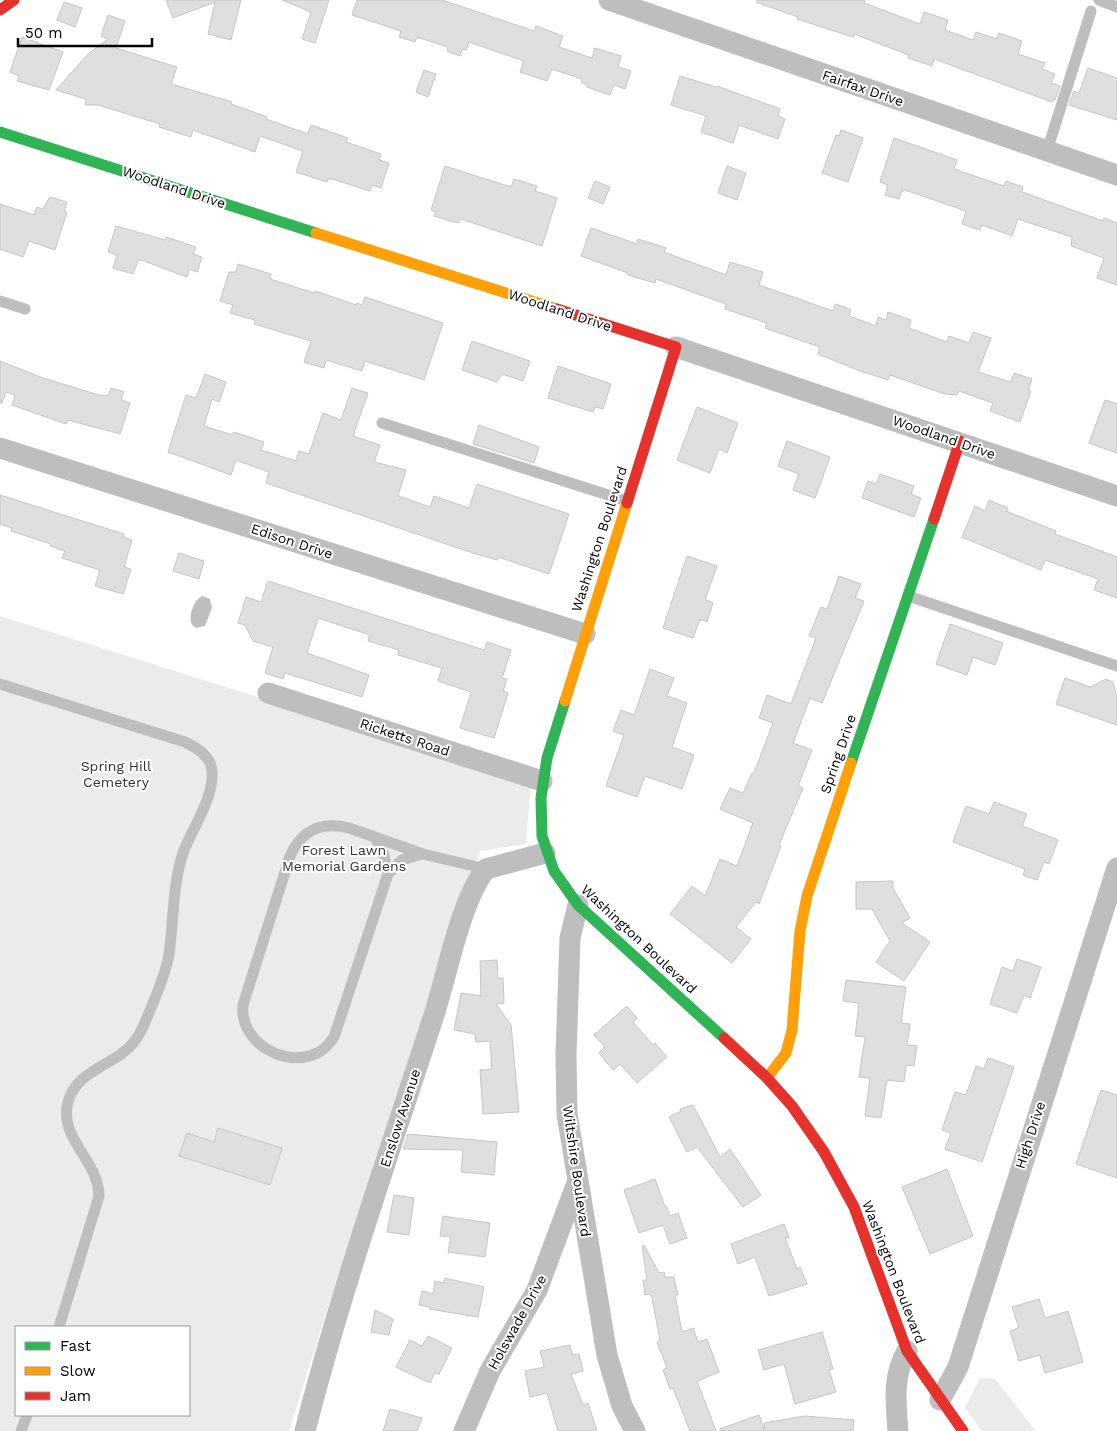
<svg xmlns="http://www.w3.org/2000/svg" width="1117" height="1431" viewBox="0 0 1117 1431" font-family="'Work Sans',sans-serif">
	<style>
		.green { fill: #ebebeb; fill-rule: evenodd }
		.water { fill: #bebebe }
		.building { fill: #dfdfdf; stroke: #c6c6c6 }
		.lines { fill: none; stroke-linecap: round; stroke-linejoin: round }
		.lane { stroke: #bebebe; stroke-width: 11 }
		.street { stroke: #bebebe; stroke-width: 21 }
		.fast { stroke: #30b455; stroke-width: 11 }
		.slow { stroke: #ff9f0a; stroke-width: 11 }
		.jam { stroke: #e5322d; stroke-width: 11 }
		.labels { text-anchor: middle; stroke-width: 4; stroke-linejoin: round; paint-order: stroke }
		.street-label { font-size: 14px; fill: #000; stroke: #fff }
		.park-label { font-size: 14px; fill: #323232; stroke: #fff }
	</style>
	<rect width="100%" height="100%" fill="#fff"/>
	<path class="green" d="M0,616L531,783L526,844L480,851L344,1256L289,1431H0ZM16,1327H189V1415H16Z
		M980,1378L995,1379L1036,1431H982L965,1408Z"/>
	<path class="water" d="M202,596L210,599L212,608L205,626L196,628L192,625C188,616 193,601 202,596Z"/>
	<path class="building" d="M166,0H241L231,40L208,34L215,2L173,18Z
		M282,0H329L315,43L302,39L311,12Z
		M357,0H442L534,31L536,26L563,36L559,47L592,58L595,48L621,56L618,67L631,71L625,89L614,85L610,95L587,87V85L581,82L582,79L552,69L547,81L520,72L524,61L469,42L466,50L462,49L460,56L447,51L448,47L417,37L415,42L399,37L401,31L352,15Z
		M757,0H865L864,3L920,24L924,12L948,20L945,30L973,40L976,32L997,39L999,33L1022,41L1018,54L1045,63L1042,69L1055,74L1051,83L1060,86L1055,100L1053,99L1052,102L934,59L932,66L908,58L909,55L854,34L853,37L797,19L798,17L756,2Z
		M64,2L82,8L75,27L57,20Z
		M108,15L125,21L116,48L177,67L171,84L232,102L231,104L267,117L266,119L308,134L311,125L348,138L346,142L381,154L379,160L389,163L381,188L372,185L370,191L329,178L327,182L296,172L303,151L260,136L255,152L193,130L191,137L159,127L160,124L98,105H85L86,99L56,90L89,53L108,39L101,36Z
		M22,37L63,52L49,90L17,81L19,76L10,72Z
		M1088,68L1117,78V120L1069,105L1074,91L1079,93Z
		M424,70L436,74L428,97L416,92Z
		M680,76L716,87L717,86L780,109L778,116L785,119L778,139L739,125L733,143L701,132L706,116L671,105Z
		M841,130L863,138L848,182L822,173L836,135L839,136Z
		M894,138L957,160L954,169L1004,186L1006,181L1023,187L1022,192L1103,221L1104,218L1117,223V285L1097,278L1104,258L1071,246L1072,237L1018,219L1012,236L982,225L980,230L962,224L966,211L905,190L902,191L899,199L885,195L888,185L880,182Z
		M445,166L511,187L514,179L537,186L535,191L557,198L542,246L461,219L458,223L434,216L436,212L431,210Z
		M727,166L746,173L737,200L718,193Z
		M595,181L610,187L603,204L588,198Z
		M50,197L67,202L64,211L67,212L55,250L29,241L23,257L0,249V204L34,215L37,207L43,209Z
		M116,226L165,240L166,237L196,247L193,254L202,257L197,272L189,269L187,277L141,260L138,261L133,274L113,268L117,255L108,252Z
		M591,228L637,244L638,239L666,248L664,252L726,275L730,262L763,272L759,285L833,311L836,304L851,310L849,316L876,326L878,317L886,320L888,312L911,320L909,328L947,342L949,336L969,343L973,332L991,338L978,372L1011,382L1014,373L1032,379L1028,390L1031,391L1020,422L990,411L993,403L959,391L957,395L945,394L890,375L888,380L860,371L818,354L820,347L765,328L767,323L725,309L726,304L656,279L655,283L628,275V273L581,256Z
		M238,264L271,274L270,279L314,293L315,291L356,305L357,303L362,305L365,297L443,323L424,380L365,361L362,371L326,360L324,368L304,362L311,341L254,324L255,320L230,313L233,305L220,301L229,272H236Z
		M472,341L530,361L523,381L502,374L497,382L462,370Z
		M0,361L43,378L99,395L108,396L111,388L124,392L121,400L130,403L120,434L68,420L66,424L12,405L15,395L6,392L2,403H0Z
		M558,366L611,384L603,409L595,407L593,412L548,398Z
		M205,374L226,382L219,402L212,399L204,426L233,435L234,432L264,442L261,450L296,461L299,451L309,454L323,413L341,420L352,388L368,393L353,436L380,445L374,462L406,470L398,496L430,507L434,496L469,508L477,484L569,514L549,574L498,557L497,560L473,553L266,483L269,472L236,460L231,475L168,452L186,395L196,398Z
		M1105,400L1117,404V453L1089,443Z
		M697,407L738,423L727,453L719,449L710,473L677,460Z
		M479,425L539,447L534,463L473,444Z
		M787,441L830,457L815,498L793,490L799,474L778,466Z
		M880,474L914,486L911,494L921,498L914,517L862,498L868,481L876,484Z
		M0,495L124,534L123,537L132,540L124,567L131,569L123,594L95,586L100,570L62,558L65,551L50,546L51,544L11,531L12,528L0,524Z
		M989,500L1008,508L1006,511L1056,531L1055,534L1117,557V598L1094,590L1098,579L1045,560L1041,570L962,537L975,506L985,511Z
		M179,553L204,561L199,579L173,571Z
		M687,556L717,566L705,600L713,603L707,622L700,619L693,638L663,628Z
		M839,576L861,584L855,598L864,601L822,703L810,698L793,743L812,750L798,786L803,788L779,845L781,846L759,904L756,902L736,927L751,939L732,963L670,914L692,886L705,896L720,859L737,866L753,823L720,809L730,788L743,793L752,773H754L773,723L759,718L767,695L791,704L816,638L809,636L821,607L827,609Z
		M268,581L484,650L487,642L511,650L502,678L507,679L503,691L508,693L494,738L460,728L471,692L438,681L442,668L398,655L399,650L368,641L370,635L367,634L318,618L307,653L369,675L362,697L285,673L283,679L265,673L273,647L253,641L245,625L238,623L246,597L261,602Z
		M950,624L1003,643L995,665L973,657L967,675L936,664Z
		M650,669L674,678L667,696L687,703L672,747L694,755L682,789L645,776L637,797L606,786L624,735L613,731L621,710L634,715Z
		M1065,678L1090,687L1106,679L1113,682L1117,697V725L1056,704Z
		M994,802L1027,814L1022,826L1058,840L1049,864L1044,862L1037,880L1023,875L1025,869L953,842L966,806L989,814Z
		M893,881V888L910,918L902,923L930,942L904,981L876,962L890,941L872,909H856V882Z
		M1017,959L1041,967L1030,998L1024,995L1017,1013L990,1004L1002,967L1013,971Z
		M497,960L498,978H503L504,1003L496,1004L511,1025L519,1112L483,1114L480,1070L492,1069L490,1041L476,1042L475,1034L454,1030L461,993L481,996L480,961Z
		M846,980L906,987L901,1023L910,1024L907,1045L917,1046L914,1066L906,1065L904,1082L887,1080L881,1118L865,1116L870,1078L859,1077L865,1037L855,1036L859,1003L843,1001Z
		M627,1006L637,1018L633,1022L653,1045L655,1043L667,1057L637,1083L620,1064L613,1070L599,1053L605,1047L594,1035Z
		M988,1058L1014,1067L982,1162L945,1149L951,1133L942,1130L955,1092L966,1095L976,1066L984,1069Z
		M1101,1090L1117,1095V1178L1076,1164Z
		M693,1105L720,1157L730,1149L761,1195L743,1207L697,1147L687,1152L669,1117L681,1111L680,1109Z
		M218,1128L282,1148L270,1185L179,1156L187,1133L214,1142Z
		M408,1134L497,1142L494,1175L461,1172L463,1150L403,1149Z
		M947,1169L973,1236L930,1254L902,1187Z
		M655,1179L665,1207L666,1206L670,1216L678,1213L687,1238L670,1244L663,1225L639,1233L624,1190Z
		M394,1195L414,1198L409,1235L387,1232Z
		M443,1216L490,1223L485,1257L448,1252L451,1237L440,1236Z
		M784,1224L789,1237L785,1238L797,1269L800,1267L807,1284L769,1296L755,1257L738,1264L731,1244Z
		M644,1245L659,1273L664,1272L665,1277H674L678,1295H675L682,1332L693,1328L698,1342L707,1339L719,1372L697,1381L716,1431H690L673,1388L670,1389L663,1370L667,1368L657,1342L660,1340L652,1298L650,1294L645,1295L643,1280H647L642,1246Z
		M445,1278L484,1287L478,1317L429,1309L430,1307L419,1305L422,1291L433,1294L435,1281L444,1283Z
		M1039,1299L1045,1318L1068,1311L1083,1362L1045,1373L1040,1355L1019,1361L1010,1331L1019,1328L1012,1307Z
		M375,1310L393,1319L389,1335L371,1332Z
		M822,1332L833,1369L829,1370L836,1392L795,1404L784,1364L764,1370L758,1350Z
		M428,1336L452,1348L439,1374L435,1373L430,1383L396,1367L410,1340L422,1346Z
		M570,1345L572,1355L579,1354L583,1371L571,1374L583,1405L588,1403L597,1431H558L547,1393L530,1397L525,1371L544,1367L540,1351Z
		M390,1409L422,1418L417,1431H383Z
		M759,1415L765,1431H720V1429Z
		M805,1416L854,1420L853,1431H765L764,1423Z"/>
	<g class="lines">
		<path class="lane" d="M1099,0L1117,7
			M1047,151L1091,11
			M0,301L25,309
			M382,423L627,501
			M908,596L1117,666
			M0,684L185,742C197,748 211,756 212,771C214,799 192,828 183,853C172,887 174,920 169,954C166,973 158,991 151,1008C146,1020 142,1032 134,1042C115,1066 77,1069 68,1102C58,1138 99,1161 99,1196L59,1327
			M375,837L384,855L388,874L334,1037C330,1043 325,1050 317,1053C285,1069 239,1042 243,1005L290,856C302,830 321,821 349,828L423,854L486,869
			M388,874L402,860L421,854
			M21,1431L27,1415"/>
		<path class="street" d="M609,0L1117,175
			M676,347L1117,496
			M0,448L585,634
			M268,693L542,781
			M578,905L570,938L566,1055L567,1114L607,1355L622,1406L635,1431
			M940,1400L958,1367L1117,868
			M305,1431C341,1290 389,1153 434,1015C447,975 461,899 486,869L545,853
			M464,1431L490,1371L537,1290L577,1183
			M898,1431C896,1402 892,1377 907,1351"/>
		<path class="fast" d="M0,132L316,233
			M565,701L547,758L541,798L542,836L554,871L578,905L724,1038
			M851,763L934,519"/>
		<path class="slow" d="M316,233L557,309
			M565,701L627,503
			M767,1078L786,1053L792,1030L800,931L807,896L851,763"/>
		<path class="jam" d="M0,10L14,0
			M557,309L676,347L627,503
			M934,519L960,441
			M724,1038L767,1078L792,1106L824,1152L854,1207L907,1351L963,1431"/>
	</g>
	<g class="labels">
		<g class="street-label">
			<text transform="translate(863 88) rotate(19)" y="5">Fairfax Drive</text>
			<text transform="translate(174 187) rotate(18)" y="5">Woodland Drive</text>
			<text transform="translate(560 310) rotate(18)" y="5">Woodland Drive</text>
			<text transform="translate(944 437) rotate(19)" y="5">Woodland Drive</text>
			<text transform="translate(599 539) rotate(-72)" y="5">Washington Boulevard</text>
			<text transform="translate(292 541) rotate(18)" y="5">Edison Drive</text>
			<text transform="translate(405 737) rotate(18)" y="5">Ricketts Road</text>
			<text transform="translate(838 754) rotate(-71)" y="5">Spring Drive</text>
			<text transform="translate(639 939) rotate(43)" y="5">Washington Boulevard</text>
			<text transform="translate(400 1118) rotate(-72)" y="5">Enslow Avenue</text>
			<text transform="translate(1030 1135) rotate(-72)" y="5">High Drive</text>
			<text transform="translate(577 1171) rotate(82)" y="5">Wiltshire Boulevard</text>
			<text transform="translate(894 1272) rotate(69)" y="5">Washington Boulevard</text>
			<text transform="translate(517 1322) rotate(-61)" y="5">Holswade Drive</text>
		</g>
		<g class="park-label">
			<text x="116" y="771">Spring Hill<tspan x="116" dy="16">Cemetery</tspan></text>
			<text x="344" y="855">Forest Lawn<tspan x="344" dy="16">Memorial Gardens</tspan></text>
		</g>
	</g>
	<rect x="15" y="1326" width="175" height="90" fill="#ffffff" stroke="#999999"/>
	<rect x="25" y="1342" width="25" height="8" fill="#30b455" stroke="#999999"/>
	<text x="60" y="1351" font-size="15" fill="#000000">Fast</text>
	<rect x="25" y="1367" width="25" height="8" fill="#ff9f0a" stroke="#999999"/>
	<text x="60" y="1376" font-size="15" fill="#000000">Slow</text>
	<rect x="25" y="1392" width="25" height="8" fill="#e5322d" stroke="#999999"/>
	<text x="60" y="1401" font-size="15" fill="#000000">Jam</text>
	<path d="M18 38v8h134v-8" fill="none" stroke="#000000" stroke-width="2.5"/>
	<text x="25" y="38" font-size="15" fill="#000000" stroke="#ffffff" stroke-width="4" paint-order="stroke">50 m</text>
</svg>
